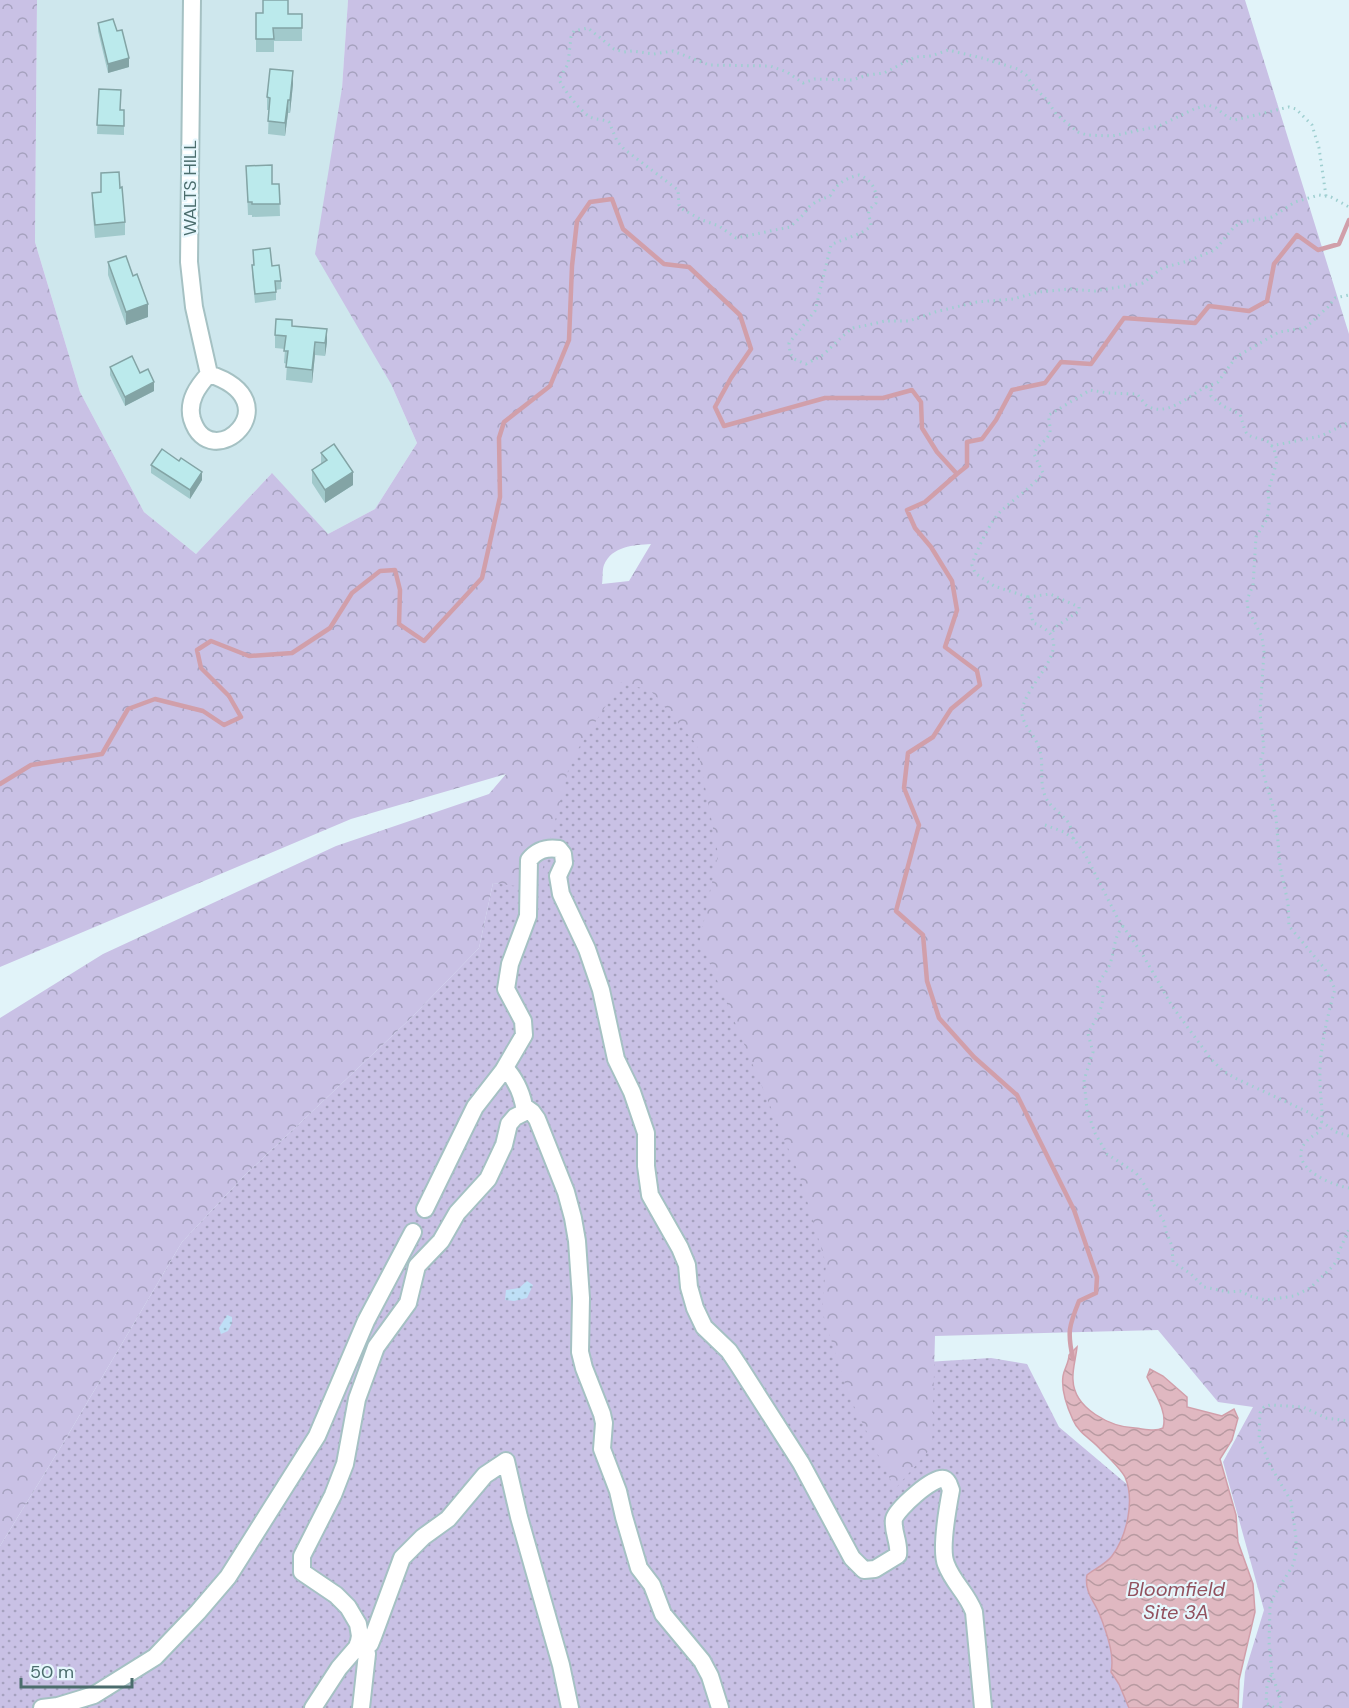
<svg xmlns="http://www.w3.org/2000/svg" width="1349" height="1708" viewBox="0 0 1349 1708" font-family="'DM Sans',sans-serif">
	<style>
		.residential { fill: #cee7ed }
		.green { fill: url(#green-dots) }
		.forest { fill: url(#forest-crowns); fill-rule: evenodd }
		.sand { fill: url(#sand-dots) }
		.water { fill: url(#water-waves); stroke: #d19faa; stroke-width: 1.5 }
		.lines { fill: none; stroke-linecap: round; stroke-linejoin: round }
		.stream { stroke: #d19faa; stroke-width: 4.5 }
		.minor-casing { stroke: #a5c1c3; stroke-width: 20 }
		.path { stroke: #9fcfd0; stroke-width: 3; stroke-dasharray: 1.5 4.5; stroke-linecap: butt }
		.minor { stroke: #fff; stroke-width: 16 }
		.wall { fill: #a1c9cb }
		.shaded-wall { fill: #83a4a5 }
		.building { fill: #bbeaec; stroke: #83a4a5; stroke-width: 1.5 }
		.labels { text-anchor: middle; stroke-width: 4.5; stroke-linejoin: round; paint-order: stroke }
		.street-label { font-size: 18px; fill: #4b6d6d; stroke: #e6f7fd }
		.water-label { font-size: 20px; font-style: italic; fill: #92515e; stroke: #e6f7fd }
	</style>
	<defs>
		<pattern id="green-dots" width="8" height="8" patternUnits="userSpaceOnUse" patternTransform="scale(1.5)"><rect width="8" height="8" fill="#c9c1e5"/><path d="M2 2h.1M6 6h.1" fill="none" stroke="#a5a1be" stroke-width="1.8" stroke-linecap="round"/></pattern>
		<pattern id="forest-crowns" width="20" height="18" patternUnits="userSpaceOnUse" patternTransform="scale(1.5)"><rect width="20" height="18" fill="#c9c1e5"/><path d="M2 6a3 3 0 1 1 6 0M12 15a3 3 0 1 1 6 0" fill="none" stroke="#a5a1be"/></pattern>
		<pattern id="sand-dots" width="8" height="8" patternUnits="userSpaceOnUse" patternTransform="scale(1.5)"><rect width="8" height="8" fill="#bedff6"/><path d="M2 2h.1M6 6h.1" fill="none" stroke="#9cb9cb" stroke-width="1.8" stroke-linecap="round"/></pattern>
		<pattern id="water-waves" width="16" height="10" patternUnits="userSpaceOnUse" patternTransform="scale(1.5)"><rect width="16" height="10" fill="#e0b8c1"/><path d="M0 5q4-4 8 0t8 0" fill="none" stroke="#b89aa1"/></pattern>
	</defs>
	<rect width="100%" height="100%" fill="#e1f3f9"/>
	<path class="residential" d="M37,0H348L342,88L391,384L417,443L375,509L328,534L271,474L196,554L144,512L80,392L35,242Z"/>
	<path class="green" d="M669,676L723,755L878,1365L991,1358L1027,1364L1059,1427L1148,1502L1164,1708H0V1546L62,1445L182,1242L245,1175L412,1017L479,948L493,883L503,884L543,679Z"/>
	<path class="forest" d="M0,0H37L35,242L80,392L144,512L196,554L272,473L328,534L375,509L417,443L391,384L315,254L342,88L348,0H1245L1349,334V1708H1242L1245,1672L1264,1610L1223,1462L1253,1407L1218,1402L1158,1330L935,1336L932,1447L895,1489L849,1396L822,1311L826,1264L799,1174L700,940L718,854L697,745L651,691L621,682L578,749L568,771L542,871L524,887L493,883L479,948L412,1017L245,1175L182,1242L62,1445L0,1546V1018L103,954L336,846L489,794L506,774L351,819L0,967ZM651,544L629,581L602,584C603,579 602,570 604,565C612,546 634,545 651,544Z"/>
	<path class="sand" d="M527,1281L533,1285L527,1298L514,1301L505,1300L506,1290L519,1288Z
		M227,1315L232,1317V1323L228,1331L221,1334L219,1328Z"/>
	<path class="water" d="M1077,1347C1076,1358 1072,1370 1073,1380C1074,1409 1111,1427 1135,1428C1145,1429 1155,1432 1163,1428C1168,1412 1154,1392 1147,1377L1150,1369L1163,1376L1187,1397V1407L1222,1416L1234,1409L1238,1418L1232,1440L1220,1459L1236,1515L1238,1542L1253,1584L1255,1612L1239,1680L1238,1708H1129L1119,1684L1111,1672C1115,1655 1106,1631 1100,1615C1094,1601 1084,1591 1087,1575C1095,1569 1107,1563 1112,1556C1127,1536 1135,1500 1125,1477C1120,1468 1108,1457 1101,1450C1092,1439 1079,1434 1073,1420C1067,1407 1061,1391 1063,1376C1064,1369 1069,1363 1069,1355Z"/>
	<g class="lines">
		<path class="stream" d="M957,474L967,466V442L982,439L996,420L1012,390L1045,383L1061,362L1091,364L1124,318L1195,323L1209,306L1249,311L1267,301L1274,264L1297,235L1318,250L1339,244L1349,220
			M0,784L31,765L102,754L128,709L155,699L203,711L224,725L241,717L229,696L201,668L197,650L211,641L249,656L292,653L330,628L352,593L380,571L395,570L400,590L399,624L424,641L482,578L500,497L499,438L504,422L550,386L569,340L572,266L577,221L590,202L612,199L623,229L664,264L689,267L740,315L751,349L731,378L715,407L724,426L825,398H883L912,390L921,402L922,428L937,452L957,474L925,502L907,510L915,528L931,547L952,581L957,610L945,647L977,671L980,685L951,709L933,737L908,753L904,788L919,825L896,911L923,935L927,981L939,1018L974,1057L1017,1095L1074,1210L1097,1277L1096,1293L1079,1301C1069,1326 1067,1332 1073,1359"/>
		<g class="minor-casing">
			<path id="minor" d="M192,0L189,262L194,307L209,374
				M209,374C295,402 210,478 192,419C187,401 198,386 209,374Z
				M503,1071L524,1035L523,1021L506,989L510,964L528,916L529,860C537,850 546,847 559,849L563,854L564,863L558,876L561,894L587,949L601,990L616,1059L632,1092L646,1133V1166L650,1195L680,1248L687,1265L689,1287L695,1308L704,1327L729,1351L739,1366L801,1463L852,1558L864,1570L875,1569L898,1555C900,1543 892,1531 894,1519C897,1509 933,1476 944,1479C949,1481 949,1486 951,1490C948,1506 940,1550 946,1564C953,1583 967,1593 974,1612L983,1708
				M525,1107L532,1112L537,1119L566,1192L573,1218L577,1241L581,1298L580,1352L584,1368L602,1414L604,1423L602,1449L618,1491L624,1517L639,1568L652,1585L663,1614L702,1661L710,1676L720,1708
				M358,1644L365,1647L367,1654L361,1708
				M365,1648L370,1644L374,1634L402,1558L423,1537L448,1519L485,1475L506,1461L519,1517L561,1665L570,1708
				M42,1708L58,1706L94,1695L155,1657L198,1612L228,1577L317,1436L366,1321L413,1232
				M313,1708L339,1668L358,1646L360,1636L358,1624L348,1607L336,1595L302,1572V1556L333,1495L345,1464L357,1399L376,1347L408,1303L417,1266L441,1241L457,1213L488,1179L504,1145L509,1124L515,1117L525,1112C523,1096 517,1082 507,1070L503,1071L475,1107L425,1209"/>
		</g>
		<path class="path" d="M1326,196L1319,148L1312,125L1296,109L1289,107L1235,120L1229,118L1216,108L1208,105L1194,109L1159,126L1112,136L1087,135L1078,132L1056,114L1047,100L1035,88L1026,75L1018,69L982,58L948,50L931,56L915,57L884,73L868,75L852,80L815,79L803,83L787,72L770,66L709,65L673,51L654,54L632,51L624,52L614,49L588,28L574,31L571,37L568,64L559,79C562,88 582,113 590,117C596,120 603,119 609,122L617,141L624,149L678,190L679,205L682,209L702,220L719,226L736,238L790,227L803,215L809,207L817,201L830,196C836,184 846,178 859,175C871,179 878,191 876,203C864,214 870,213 871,226C860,236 844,238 831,245L815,311L789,343L790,353L794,359L806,364L823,355L846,333L853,328L868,325L885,321H909L935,312L977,302L1013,299L1039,292L1069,289L1095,291L1143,283L1162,268L1188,261L1215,250L1234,227L1242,222L1272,217L1295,202L1319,195L1331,197L1349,207
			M1206,387L1218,382L1236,357L1279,332L1305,328L1328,307L1335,298L1349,295
			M1271,446L1321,436L1349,422
			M1028,597L1050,594L1079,607V611L1057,626L1050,635
			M1045,825L1064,832L1074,839L1085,854L1118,919L1143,955L1172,1006L1211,1059L1223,1071L1237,1079L1308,1112L1336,1132L1349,1136
			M1074,839C1072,834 1071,826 1068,822C1061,813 1051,808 1046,798C1038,781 1045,765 1039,748C1036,736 1021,724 1022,711C1025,682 1084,641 1033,623L1028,597L994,586L975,573L972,565C976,551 991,520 1001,511C1015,498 1032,487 1043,473L1034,454C1037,445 1045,442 1049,435C1052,429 1048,421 1049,415L1090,390L1108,393L1137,394C1140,397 1143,402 1146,405C1166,419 1189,395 1206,387L1211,390V396L1223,406L1240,414C1248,440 1243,433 1269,442L1274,449L1277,461L1268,492L1269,504L1267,519L1256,537L1253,585L1247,600L1248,609L1262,637L1264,652L1260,713L1264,749L1260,762L1276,817L1280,866L1288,903L1289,926L1325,969L1335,989C1327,1018 1319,1051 1320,1081C1320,1099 1325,1116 1319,1132C1275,1157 1321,1183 1349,1188
			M1123,926C1112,939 1115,956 1108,968C1103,978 1100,977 1097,990L1103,995C1103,1010 1094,1021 1088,1034L1093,1052L1084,1080L1087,1110L1095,1133L1107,1154L1136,1173L1146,1187L1152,1202L1165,1223V1229L1172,1246L1173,1262L1191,1274L1204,1287L1228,1292L1240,1291L1250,1296L1266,1300L1294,1296L1310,1288L1332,1267L1338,1259V1254L1349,1229
			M1271,1675L1267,1686L1266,1703L1275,1708
			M1280,1708L1282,1706L1272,1673L1269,1642L1270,1607L1274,1596L1293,1565L1296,1553V1538L1291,1501L1271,1467L1259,1439L1260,1413L1264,1407L1270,1405L1303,1407L1326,1418L1349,1421"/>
		<use href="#minor" class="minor"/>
	</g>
	<path class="wall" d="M256,13L302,14V41H274V52H256Z
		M98,23L117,31L129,67L108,73L98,31Z
		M293,84L290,113H288L285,136L268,134L269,110H267V97Z
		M99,89L121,110H124V135L97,134Z
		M246,166L272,184H279L280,216L252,217V215H248Z
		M120,188L125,222V235L95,238L92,206V193L101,192Z
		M253,250L272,266L281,281V289L276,290V300L255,303L252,274V265H254Z
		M108,262L148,317L126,325L108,275Z
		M292,326L327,342L325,356L315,355L312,383L286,380L287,364L284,363L285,349L275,348V335Z
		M110,367L140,373L154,391L125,406L110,375Z
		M321,453L353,485L325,503L312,483V470L321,464Z
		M151,465L202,480L190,499L151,473Z"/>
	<path class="shaded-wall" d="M129,58V67L108,73V64Z
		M293,71V84L290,113V100Z
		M288,100V113L285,136V123Z
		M148,304V317L126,325V312Z
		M327,329V342L325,356V343Z
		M315,342V355L312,383V370Z
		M154,382V391L125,406V397Z
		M202,472V480L190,499V490Z
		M353,472V485L325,503V490Z"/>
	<path class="building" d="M263,0H288V14H302V28H273L274,39H256V13H263Z
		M113,19L117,31L122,30L129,58L108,64L98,23Z
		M270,69L293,71L290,100H288L285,123L268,121L270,98L267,97Z
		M99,89L121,90L120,110H124V126L97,125Z
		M272,165V184H279L280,204H252V202H248L246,166Z
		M119,172L120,188L122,187L125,222L95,225L92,193L101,192V173Z
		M270,248L272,266L279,265L281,281H275L276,292L255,294L252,265H254L253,250Z
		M126,256L133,276L137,274L148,304L126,312L108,262Z
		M276,319L292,320V326L327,329L325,343L315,342L312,370L286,367L288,351H284L286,336L275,335Z
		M132,356L140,373L148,369L154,382L125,397L110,367Z
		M334,444L353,472L325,490L312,470L327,460L321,453Z
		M162,449L179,461L181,458L202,472L190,490L151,465Z"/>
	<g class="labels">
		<g class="street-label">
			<text transform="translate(190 188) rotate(-90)" y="6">WALTS HILL</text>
		</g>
		<g class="water-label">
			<text x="1176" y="1596">Bloomfield<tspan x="1176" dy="23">Site 3A</tspan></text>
		</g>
	</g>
	<path d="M21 1678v9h111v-9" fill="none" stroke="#4b6d6d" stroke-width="3"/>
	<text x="30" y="1678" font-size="18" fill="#4b6d6d" stroke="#e6f7fd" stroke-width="4.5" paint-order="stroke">50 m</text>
</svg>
